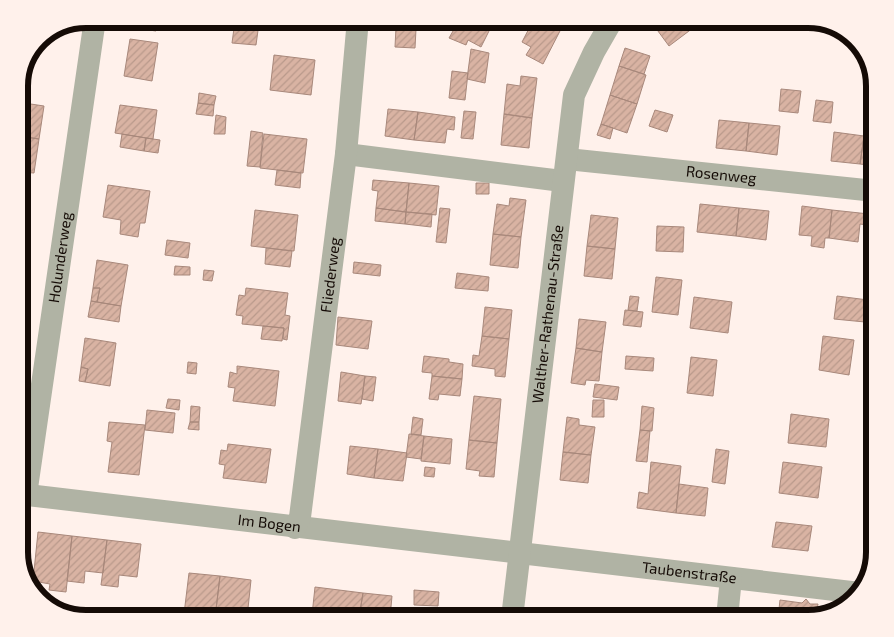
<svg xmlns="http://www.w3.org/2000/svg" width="894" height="637" viewBox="0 0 894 637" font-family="'Exo 2',sans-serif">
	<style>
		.building { fill: url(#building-hatch); stroke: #a8887b }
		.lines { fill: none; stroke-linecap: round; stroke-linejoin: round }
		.minor { stroke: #b0b3a4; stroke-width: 22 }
		.labels { text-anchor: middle; stroke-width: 4; stroke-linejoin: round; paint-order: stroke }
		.street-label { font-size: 15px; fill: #150b06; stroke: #fff1eb }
		.rim { fill: none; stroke: #150b06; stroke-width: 6 }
	</style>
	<defs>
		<pattern id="building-hatch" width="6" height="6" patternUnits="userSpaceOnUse" patternTransform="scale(1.25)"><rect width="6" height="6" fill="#d9b3a3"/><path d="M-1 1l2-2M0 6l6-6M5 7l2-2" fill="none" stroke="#b9998b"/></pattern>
	</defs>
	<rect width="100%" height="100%" fill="#fff1eb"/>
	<path class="building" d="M143,19H161V22Z
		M291,19H319V22Z
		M460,19H470L490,29L481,47L468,40L466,45L449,38Z
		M534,19H542L561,29L543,64L526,55L531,47L522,42Z
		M542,19H566L561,29Z
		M658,19H687L693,28L669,46L652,23Z
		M687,19H706L693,28Z
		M143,20L157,23L156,31L142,29Z
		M235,21L259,23L256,45L232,43Z
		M396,27L416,29L415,48L395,47Z
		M130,39L158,43L152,81L124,76Z
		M625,48L650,56L644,74L619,66Z
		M471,49L489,53L485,83L467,79Z
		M274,55L315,60L311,95L270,90Z
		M619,66L646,75L637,104L610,95Z
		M452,71L468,73L465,100L449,98Z
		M521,76L537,78L532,118L504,114L507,84L520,86Z
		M781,89L801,91L798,113L779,111Z
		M199,93L216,96L214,105L198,103Z
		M610,95L637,104L627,133L601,124Z
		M19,96L24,97L21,120L19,119Z
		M816,100L833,102L831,123L813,121Z
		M24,103L44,106L39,139L19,136V119L21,120Z
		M198,103L214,105L213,116L196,114Z
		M120,105L157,110L153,139L115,133Z
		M388,109L418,112L414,140L385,136Z
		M655,110L673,115L667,132L649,126Z
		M464,111L476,112L473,139L461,138Z
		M418,112L455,117L454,130L447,129L445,143L414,140Z
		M504,114L532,118L529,148L501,145Z
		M216,115L226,117L225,134H214Z
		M719,120L749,123L746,151L716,148Z
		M749,123L780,126L777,155L746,151Z
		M601,124L613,128L610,139L597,135Z
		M251,131L263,133L260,167L247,166Z
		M834,132L864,136L860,164L831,161Z
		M122,134L146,138L144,151L120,147Z
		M264,134L307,139L303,173L260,168Z
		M19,136L39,139L34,173L19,172Z
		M864,136L875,137V166L860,164Z
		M146,138L160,140L158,153L144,151Z
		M277,170L301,173L300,188L275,185Z
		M373,180L409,183L406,212L376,208L378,191L372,190Z
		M409,183L439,186L436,215L406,212Z
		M476,183H489V194H476Z
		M108,185L150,191L145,223H140L138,237L120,234L121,220L103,217Z
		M510,198L526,200L521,237L493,234L497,204L509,206Z
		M700,204L739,208L736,236L697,232Z
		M802,206L832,210L829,238H825L824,248L811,246L812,236L799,235Z
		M376,208L406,212L405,224L375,221Z
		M440,208L450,209L446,243L436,242Z
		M739,208L769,211L766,240L736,236Z
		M255,210L298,215L294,251L251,246Z
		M832,210L869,214L867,225L860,224L858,242L829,238Z
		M406,212L432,214L431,227L405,224Z
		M591,215L618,218L615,249L587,246Z
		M19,224L26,225L24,241L19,240Z
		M657,226L684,227L683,252L656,251Z
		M493,234L521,237L518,268L490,265Z
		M19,240L24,241L19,274Z
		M167,240L190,243L188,258L165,255Z
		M587,246L615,249L612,279L584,276Z
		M266,248L292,251L290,267L265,264Z
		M97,260L128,265L121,306L97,302L100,288H93Z
		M354,262L381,265L380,276L353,273Z
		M175,266L190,267V275H174Z
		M204,270L214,271L212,281L203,280Z
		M457,273L489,277L488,291L455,288Z
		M656,277L682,280L678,315L652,312Z
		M93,288H100L97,302L91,301Z
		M246,288L288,293L285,315L290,316L287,340L283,339L284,328L242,324L243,316L236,315L239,295L245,296Z
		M630,296L639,297L637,311L628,310Z
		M837,296L868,300L865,322L834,319Z
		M694,297L732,302L728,333L690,328Z
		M91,301L121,306L119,322L88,317Z
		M485,307L512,310L509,339L482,336Z
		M625,310L643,312L641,327L623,325Z
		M338,317L372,321L368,349L336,345Z
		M579,319L606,322L602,352L576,348Z
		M263,326L284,328L282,341L261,339Z
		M482,336L509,339L505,377L495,376V369L472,366L473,355L479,356Z
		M823,336L854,340L849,375L819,370Z
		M85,338L116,343L110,386L85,382L88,369L81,367Z
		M873,345H875V371L870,370Z
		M576,348L602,352L599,381L586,380L585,385L571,383Z
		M424,356L449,359V362L463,364L462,379L432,376V373L422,372Z
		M626,356L654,358L653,371L625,369Z
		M691,357L717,360L713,396L687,393Z
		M188,362L197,363L196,374L187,373Z
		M237,366L279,371L275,406L233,401L235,388L228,387L230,372L237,374Z
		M81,367L88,369L85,382L79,381Z
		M341,372L365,376L361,404L338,401Z
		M365,376L376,377L373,401L362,399Z
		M432,376L462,379L460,396L439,394L438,400L429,399Z
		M595,384L619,387L617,400L593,397Z
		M474,396L501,399L497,443L469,440Z
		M168,399L180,400L179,410L166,408Z
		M593,400H604V417H592Z
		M191,406L200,407L199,422H190Z
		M642,406L654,408L652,431L640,430Z
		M147,410L175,413L173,433L145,430Z
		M791,414L829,419L826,447L788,443Z
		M413,417L423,419L421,435L411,434Z
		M567,417L579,419V425L595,427L591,455L563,452Z
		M109,422L145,425L139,475L108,472L112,442L107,441Z
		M190,422H199V430L188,429Z
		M640,430L650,431L647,462L636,461Z
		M409,434L424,436L421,459L406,457Z
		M424,436L452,439L450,464L421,461Z
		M469,440L497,443L494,477L479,476L480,471L466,469Z
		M228,444L271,449L266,483L223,478L225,465L219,464L221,450L227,451Z
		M350,446L378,449L374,478L347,474Z
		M378,449L407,453L403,481L374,478Z
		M716,449L729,451L725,484L712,482Z
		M563,452L591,455L588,483L560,480Z
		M651,462L681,466L676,513L637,508L639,492L648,494Z
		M783,462L822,467L818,498L779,493Z
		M425,467L435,468L434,477L424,476Z
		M679,484L708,488L705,516L676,513Z
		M871,516L875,517V544L868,543Z
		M776,522L812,526L808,551L772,547Z
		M38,532L72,536L66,592L49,590L50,584L33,581Z
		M72,536L107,540L103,573L85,571L84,583L67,581Z
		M107,540L141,544L137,577L119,575L118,587L101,585Z
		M189,573L220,576L215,618L184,614Z
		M220,576L251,580L247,618H215Z
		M315,587L363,593L359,618L312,615Z
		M414,590L439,592L438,606L414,605Z
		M363,593L392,596L390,618H359Z
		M806,599L810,604H818L816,616L778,618L780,600L802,603Z
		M403,612L421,613V618H402Z
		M439,616L462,618H439Z"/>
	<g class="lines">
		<g class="minor">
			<path d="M346,154L562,181"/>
			<path id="s1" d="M567,159L875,191"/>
			<path id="s2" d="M19,494L860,593"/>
			<path id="s3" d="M26,495L95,19"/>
			<path id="s4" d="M295,528L300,517L346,154L358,19"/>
			<path id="s5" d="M512,618L574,95L594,52L613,19"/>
			<path d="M727,618L731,578"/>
		</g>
	</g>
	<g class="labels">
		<g class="street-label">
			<text dy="5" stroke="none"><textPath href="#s1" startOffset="155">Rosenweg</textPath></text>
			<text dy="5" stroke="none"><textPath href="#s3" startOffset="240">Holunderweg</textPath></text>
			<text dy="5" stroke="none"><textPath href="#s4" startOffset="256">Fliederweg</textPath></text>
			<text dy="5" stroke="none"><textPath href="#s5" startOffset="306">Walther-Rathenau-Straße</textPath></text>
			<text dy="5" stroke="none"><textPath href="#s2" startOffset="252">Im Bogen</textPath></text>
			<text dy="5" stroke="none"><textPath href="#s2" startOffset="675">Taubenstraße</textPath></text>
		</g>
	</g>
	<path d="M0 0H894V637H0ZM86 28H808A58 58 0 0 1 866 86V552A58 58 0 0 1 808 610H86A58 58 0 0 1 28 552V86A58 58 0 0 1 86 28Z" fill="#fff1eb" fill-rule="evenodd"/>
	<path class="rim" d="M86 28H808A58 58 0 0 1 866 86V552A58 58 0 0 1 808 610H86A58 58 0 0 1 28 552V86A58 58 0 0 1 86 28Z"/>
</svg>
